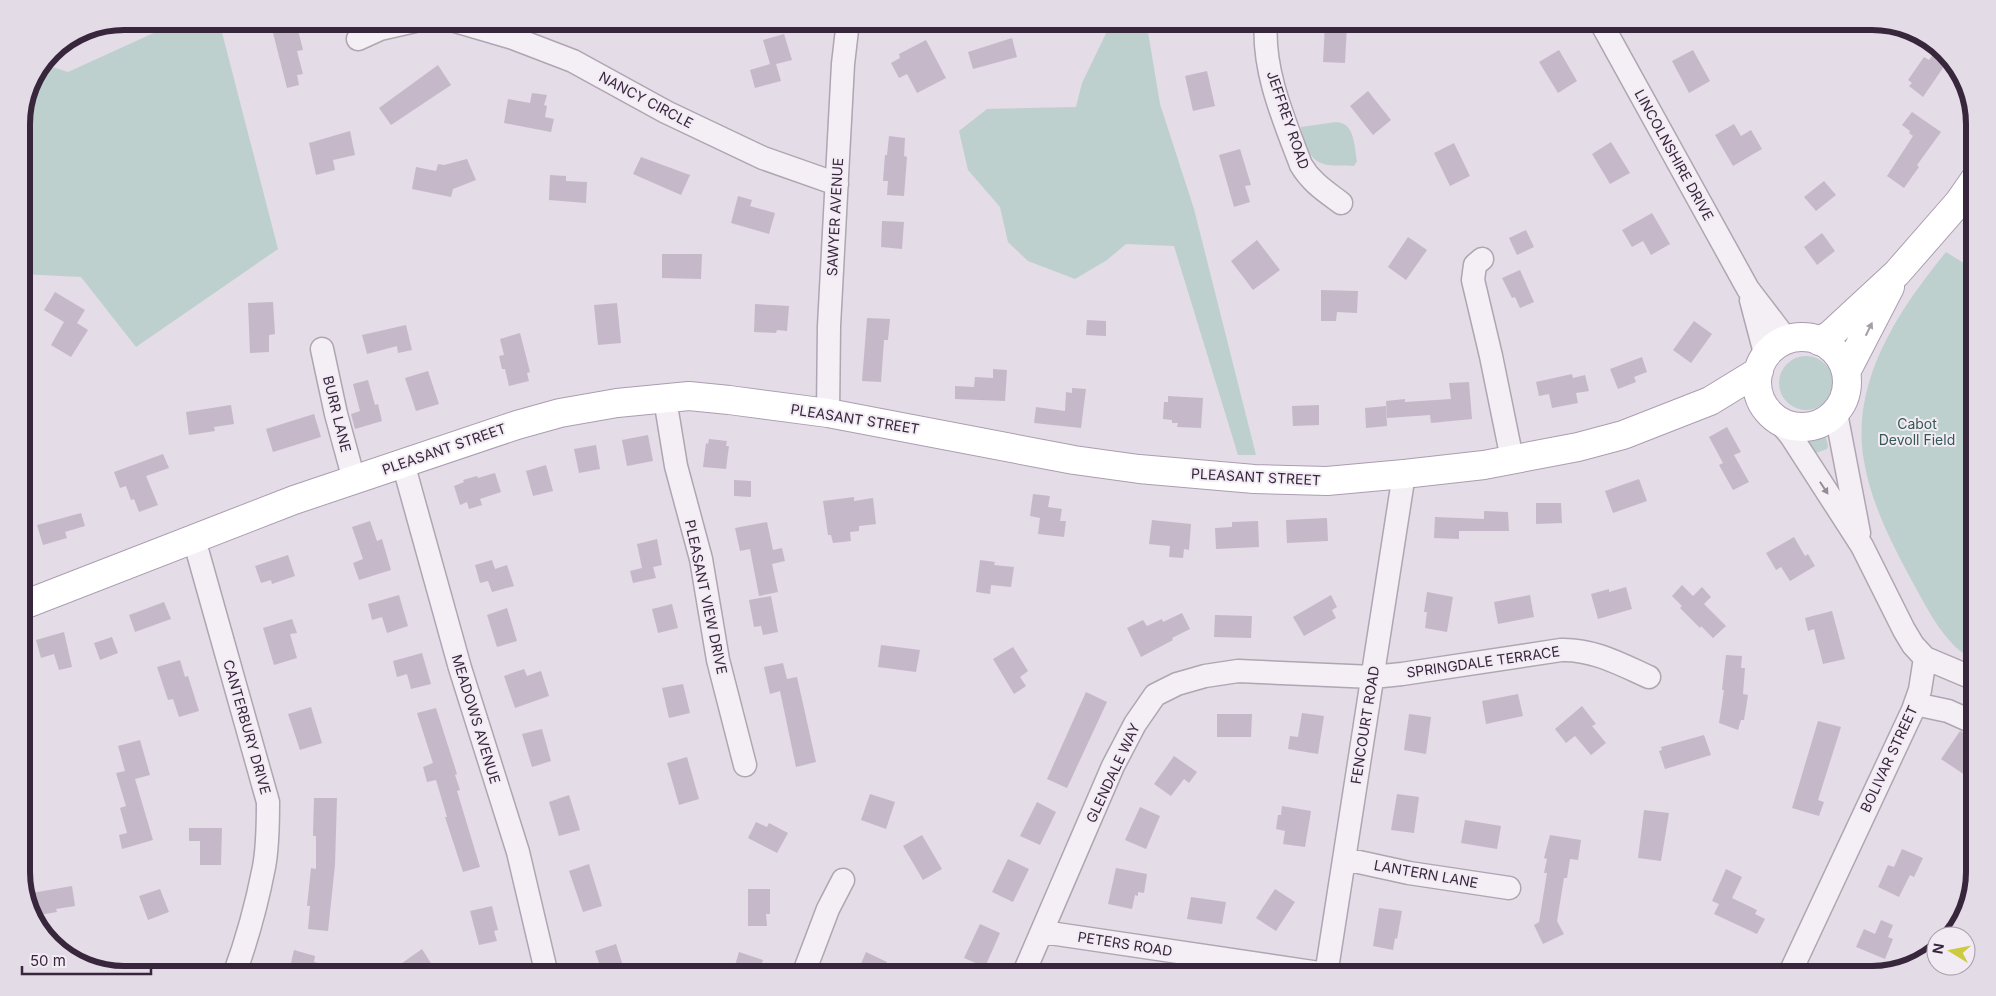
<svg xmlns="http://www.w3.org/2000/svg" width="1996" height="996" viewBox="0 0 1996 996" font-family="Inter,sans-serif">
	<style>
		.green { fill: #bdd0ce }
		.building { fill: #c5b9c9 }
		.lines { fill: none; stroke-linecap: round; stroke-linejoin: round }
		.minor-casing { stroke: #b0a5b3; stroke-width: 25 }
		.major-casing { stroke: #ac9cb2; stroke-width: 30 }
		.minor { stroke: #f3eff5; stroke-width: 22 }
		.major { stroke: #fff; stroke-width: 28 }
		.oneway { fill: #a59da7 }
		.oneway2 { fill: #958a98 }
		.labels { text-anchor: middle; stroke-width: 4; stroke-linejoin: round; paint-order: stroke }
		.street-label { font-size: 14px; fill: #37263c; stroke: #f2ebf4 }
		.park-label { font-size: 14px; fill: #335856; stroke: #f2ebf4 }
		.rim { fill: none; stroke: #37263c; stroke-width: 6 }
	</style>
	<rect width="100%" height="100%" fill="#e4dce6"/>
	<path class="green" d="M180,21H219L278,249L136,347L81,277L21,274V117L29,84L43,64L68,72Z
		M1112,21H1148L1147,26L1160,104L1194,209L1256,455H1238L1174,246L1126,244L1107,260L1075,279L1028,261L1008,242L1000,207L968,170L959,131L987,109L1076,107L1082,83Z
		M1336,122C1355,123 1354,145 1357,161L1354,166C1332,165 1316,169 1306,147C1303,141 1301,133 1301,127Z
		M1946,252L1975,270V660C1946,648 1927,608 1912,581C1892,544 1871,503 1864,461C1850,382 1898,311 1946,252Z
		M1779 383a27 27 0 1 1 54 0a27 27 0 1 1-54 0Z
		M1825,435L1828,445L1827,449L1813,454L1804,439Z"/>
	<path class="building" d="M270,21H285L287,29L297,26L303,50L297,51L303,74L297,75L299,85L287,88Z
		M1325,24L1347,25L1345,63L1323,62Z
		M784,34L792,60L776,64L781,81L755,88L750,70L770,64L763,40Z
		M1012,38L1017,57L973,69L968,52Z
		M926,40L946,78L917,93L907,74L899,78L891,63L900,58L899,54Z
		M1559,50L1577,81L1558,93L1539,62Z
		M1693,50L1710,81L1689,93L1672,61Z
		M1932,56L1945,65L1923,97L1909,86L1912,83L1908,80L1924,57L1929,60Z
		M438,65L451,85L391,125L379,108Z
		M1207,71L1215,106L1193,111L1185,76Z
		M1368,91L1391,120L1373,135L1350,106Z
		M532,93L547,95L544,105L547,106L545,117L554,119L551,132L504,123L508,99L530,103Z
		M1912,112L1941,132L1917,165L1919,167L1904,188L1887,176L1913,136L1909,133L1910,131L1902,125Z
		M1734,124L1741,136L1751,130L1762,149L1733,166L1715,135Z
		M350,131L355,155L333,160L335,170L316,175L309,143Z
		M889,136L905,138L904,156L907,157L904,196L887,195L888,181H883L885,155H887Z
		M1611,142L1630,173L1610,184L1592,154Z
		M1454,143L1470,176L1450,186L1434,153Z
		M1240,149L1251,185L1245,186L1250,202L1234,207L1219,155Z
		M641,157L690,175L681,195L633,174Z
		M467,159L476,180L453,189L451,197L412,189L416,167L436,171L438,164L444,165Z
		M550,175L566,176V181L587,182L586,203L549,200Z
		M1824,181L1836,195L1816,211L1804,197Z
		M738,196L752,200L750,206L775,213L769,234L731,223Z
		M1652,213L1670,244L1651,255L1643,241L1632,247L1622,230Z
		M882,221L904,222L902,249L881,247Z
		M1526,230L1534,247L1517,255L1509,238Z
		M1822,233L1835,251L1817,265L1804,247Z
		M1408,237L1427,250L1406,280L1388,267Z
		M1257,240L1280,270L1253,290L1231,261Z
		M662,254H702L701,279L662,278Z
		M1520,270L1534,302L1520,308L1515,297L1512,298L1502,278Z
		M1321,290L1358,291L1357,313L1337,312L1336,321H1321Z
		M55,292L85,310L77,323L88,330L71,357L51,345L64,322L44,310Z
		M273,302L275,334L269,335V352L250,353L248,303Z
		M617,303L621,343L598,345L594,305Z
		M755,304L789,306L787,331L777,330L776,333L754,332Z
		M867,318L890,319L888,340H884L881,382L862,381Z
		M1087,320L1106,321V336L1086,335Z
		M1694,321L1712,334L1691,363L1673,350Z
		M406,325L412,350L398,353L397,346L367,354L362,335Z
		M520,333L530,372L527,373L529,381L509,386L505,369H502L499,356L504,355L500,339Z
		M1642,357L1647,372L1634,377L1636,382L1618,389L1610,369Z
		M993,369L1007,370L1005,401L955,399V386L974,387L975,377L993,378Z
		M428,371L439,404L416,411L405,378Z
		M1572,374L1573,378L1585,375L1589,391L1576,393L1578,403L1552,408L1549,394L1539,396L1536,382Z
		M368,380L375,405L378,404L382,421L355,429L351,414L360,411L353,384Z
		M1469,382L1472,419L1431,423L1430,415L1387,418L1386,401L1405,399V402L1451,399L1449,383Z
		M1072,388L1086,389L1081,428L1034,423L1036,407L1065,411L1066,392L1072,393Z
		M1168,396L1203,398L1201,428L1177,427L1178,423H1172V420L1163,419L1164,402H1168Z
		M231,405L234,424L214,427L215,431L189,435L186,412Z
		M1319,405V425L1293,426L1292,406Z
		M1386,406L1387,426L1366,428L1365,408Z
		M314,414L321,437L273,452L266,429Z
		M1727,427L1741,452L1734,455L1749,482L1733,490L1719,465L1723,463L1709,437Z
		M648,435L653,461L627,466L622,440Z
		M709,439L727,441L726,446H729L726,469L703,467L706,443L708,444Z
		M596,445L600,469L579,473L574,449Z
		M163,454L169,468L146,476L158,505L139,512L134,499L131,500L126,486L120,488L114,472Z
		M546,465L553,491L533,496L526,471Z
		M495,473L501,492L480,499L482,505L469,509L467,502L460,505L454,486L464,482L463,480L477,476L478,478Z
		M1639,479L1647,501L1613,513L1605,491Z
		M734,480L751,481V497L734,496Z
		M1033,494L1050,496L1048,507L1062,509L1060,521H1066L1064,537L1038,534L1040,518L1030,516Z
		M854,497V501L873,498L876,524L859,526V531L850,532L851,541L833,543L831,535H828L823,501Z
		M1536,503H1561L1562,523L1536,524Z
		M1484,511L1508,512L1509,531H1459V539L1434,538L1435,517L1484,519Z
		M81,513L85,526L65,532L67,538L43,545L37,525Z
		M1327,518L1328,541L1287,543L1286,520Z
		M1152,520L1191,524L1189,550L1184,549L1183,558L1169,557L1170,546L1149,544Z
		M370,521L377,541L382,539L391,570L359,580L353,563L363,559L352,527Z
		M1258,521L1259,547L1216,549L1215,528L1232,527V522Z
		M767,522L773,550L782,548L785,561L772,564L778,592L759,596L750,549L740,551L735,528Z
		M1794,537L1805,556L1808,554L1815,566L1790,581L1781,567L1776,570L1766,553Z
		M657,539L662,565L653,567L656,578L633,583L630,571L642,568L637,544Z
		M288,555L295,576L272,584L271,580L261,583L255,566Z
		M492,560L495,569L507,565L514,586L492,592L488,581L480,583L475,565Z
		M980,560L995,562L994,565L1014,567L1011,587L991,585L990,594L976,592Z
		M1682,585L1693,596L1702,587L1711,597L1704,604L1726,626L1713,638L1701,626L1700,628L1680,608L1682,606L1672,596Z
		M1626,587L1632,609L1598,619L1591,594L1609,589V592Z
		M1427,592L1453,597L1447,632L1425,628L1427,612H1424Z
		M399,595L408,626L387,633L382,617L372,620L368,604Z
		M1331,595L1337,607L1332,610L1336,618L1304,636L1293,617Z
		M1530,595L1534,617L1498,624L1494,602Z
		M771,596L778,632L763,635L761,626L754,627L749,600Z
		M164,602L171,619L135,632L129,615Z
		M672,604L678,628L658,633L652,609Z
		M507,608L517,641L497,647L487,615Z
		M1832,611L1845,659L1823,664L1814,629L1808,631L1805,618Z
		M1182,613L1190,629L1172,638L1173,640L1141,657L1127,628L1143,620L1147,626L1162,619L1163,622Z
		M1215,615L1252,616L1251,638L1214,637Z
		M292,619L297,633L290,634L297,658L274,665L263,628Z
		M64,632L72,667L59,670L54,654L41,658L36,640Z
		M112,637L118,653L100,660L94,643Z
		M881,645L920,650L916,672L878,667Z
		M1013,647L1028,671L1020,677L1026,686L1014,694L993,659Z
		M422,653L431,684L411,689L407,674L397,677L393,661Z
		M1726,655L1742,656L1741,668H1745L1743,694L1748,695L1744,720H1741L1738,730L1719,723L1724,690H1722Z
		M180,660L185,677L188,676L199,711L179,717L173,699L168,700L157,667Z
		M783,663L787,679L797,677L816,762L796,767L780,691L770,694L764,667Z
		M524,669L527,676L541,671L549,696L515,708L504,676Z
		M683,684L690,713L669,718L662,688Z
		M1086,692L1107,702L1067,788L1047,779Z
		M1518,694L1523,716L1486,724L1482,701Z
		M1582,706L1596,724L1592,726L1606,743L1591,755L1575,736L1566,743L1555,729Z
		M311,707L322,743L300,750L288,714Z
		M436,708L457,774L455,775L460,790L457,791L480,867L463,872L445,817H447L436,780L427,782L423,767L433,763L417,713Z
		M1302,713L1324,716L1318,754L1288,749L1290,736L1298,737Z
		M1217,714H1252L1251,737H1217Z
		M1409,714L1431,717L1426,754L1404,750Z
		M1818,721L1841,727L1818,800L1824,802L1819,816L1792,808Z
		M542,729L551,761L532,767L522,734Z
		M1960,731L1975,739V767L1968,777L1941,759Z
		M1704,735L1711,755L1665,769L1659,751L1662,750L1661,747Z
		M140,740L150,775L135,779L153,840L122,849L119,835L127,833L120,808L126,806L116,773L125,771L118,746Z
		M1174,756L1197,772L1189,783L1184,779L1171,796L1154,784Z
		M687,757L699,799L679,805L667,763Z
		M870,794L895,802L886,829L861,820Z
		M1397,794L1419,797L1414,833L1391,830Z
		M569,795L580,830L559,836L549,802Z
		M314,798H337L335,865L328,931L308,929L310,906H307L311,868L316,869V836H313Z
		M1037,802L1056,812L1040,845L1020,836Z
		M1282,806L1311,811L1305,847L1283,844L1285,831L1276,829L1278,815H1281Z
		M1140,807L1160,816L1146,849L1125,840Z
		M1644,810L1669,813L1661,861L1638,858Z
		M1465,820L1501,826L1497,849L1461,843Z
		M756,822L767,827L769,823L788,833L777,853L748,838Z
		M189,828H222L221,865H200V841H189Z
		M922,835L942,869L923,880L903,846Z
		M1550,835L1581,840L1578,860L1570,859L1567,878H1564L1557,921L1564,934L1543,944L1534,925L1539,922L1547,873H1544L1547,859L1544,858Z
		M1902,849L1923,858L1914,877L1910,875L1899,897L1878,887L1888,865L1894,867Z
		M1008,859L1029,869L1013,902L992,892Z
		M589,864L602,906L583,912L569,871Z
		M1116,868L1147,874L1144,893L1138,892V896L1135,895L1132,909L1108,904Z
		M1726,869L1742,877L1732,898L1757,910L1755,914L1765,919L1757,934L1714,914L1719,904L1712,901Z
		M72,886L75,906L56,909L57,912L34,916L26,894Z
		M160,889L169,912L148,920L139,896Z
		M748,889H770V914H766L767,926H748Z
		M1275,889L1295,902L1276,931L1256,918Z
		M1191,897L1226,902L1222,924L1187,919Z
		M492,906L498,930L494,931L497,941L479,945L470,911Z
		M1379,908L1402,911L1397,939L1395,938L1393,950L1373,946Z
		M1881,920L1893,925L1888,937L1893,939L1885,959L1856,947L1864,929L1875,934Z
		M980,924L1000,933L985,967L964,958Z
		M616,944L626,975H603L595,951Z
		M422,949L434,968L425,975H385Z
		M294,950L315,956L314,962L343,970V975H288Z
		M739,952L763,960L758,975H732Z
		M866,952L887,962L881,975H856Z"/>
	<g class="lines">
		<g class="minor-casing">
			<path id="minor" d="M455,21L513,38L573,61L666,112L763,158L837,184
				M1266,21C1262,70 1284,120 1301,165C1311,182 1325,191 1341,203
				M1600,21L1748,289L1787,340
				M358,39L380,29L415,21
				M1482,259L1475,265L1473,280L1491,356L1512,459
				M1751,300L1766,357
				M322,349L336,414L354,480
				M665,399L676,466L701,559L718,660L745,765
				M828,413L829,326L843,64L848,21
				M1836,413L1859,533
				M1777,419L1791,436L1862,546L1904,630L1913,645L1925,658L1975,679
				M403,463L460,668L518,852L547,975
				M194,539L268,802C268,823 268,846 264,867C257,903 247,940 234,975
				M1915,704L1948,711L1975,723
				M1345,859L1409,873L1509,888
				M1043,932L1326,974
				M803,975L828,909L843,880
				M1023,975L1113,766L1135,724L1155,695L1177,684L1205,676L1238,671L1373,677L1402,674L1561,650C1593,649 1620,664 1649,677
				M1326,975L1404,474
				M1789,975L1913,710L1920,690L1925,658"/>
		</g>
		<g class="major-casing">
			<path id="major" d="M1757 382a45 45 0 1 1 90 0a45 45 0 1 1-90 0Z
				M1819,341L1830,335L1897,273L1959,202L1975,179
				M1846,372L1890,287
				M21,606L294,500L517,425L560,413L617,403L689,396L729,400L828,413L1074,460L1139,469L1254,479L1327,481L1404,474L1484,465L1578,447L1623,435L1710,401L1759,371"/>
		</g>
		<use href="#minor" class="minor"/>
		<use href="#major" class="major"/>
	</g>
	<defs><path id="oneway-solid" d="M-6-.8H1V-3.2L6.5 0L1 3.2V.8H-6Z" transform="scale(1.25)"/></defs>
	<use class="oneway" href="#oneway-solid" transform="translate(1869 329) rotate(-64)"/>
	<use class="oneway2" href="#oneway-solid" transform="translate(1824 488) rotate(57)"/>
	<g class="labels">
		<g class="street-label">
			<text transform="translate(646 100) rotate(28)" y="5">NANCY CIRCLE</text>
			<text transform="translate(1288 120) rotate(71)" y="5">JEFFREY ROAD</text>
			<text transform="translate(1674 155) rotate(61)" y="5">LINCOLNSHIRE DRIVE</text>
			<text transform="translate(835 217) rotate(-87)" y="5">SAWYER AVENUE</text>
			<text transform="translate(337 414) rotate(76)" y="5">BURR LANE</text>
			<text transform="translate(855 419) rotate(9)" y="5">PLEASANT STREET</text>
			<text transform="translate(444 449) rotate(-19)" y="5">PLEASANT STREET</text>
			<text transform="translate(1256 477) rotate(3)" y="5">PLEASANT STREET</text>
			<text transform="translate(706 597) rotate(78)" y="5">PLEASANT VIEW DRIVE</text>
			<text transform="translate(1483 662) rotate(-8)" y="5">SPRINGDALE TERRACE</text>
			<text transform="translate(476 719) rotate(73)" y="5">MEADOWS AVENUE</text>
			<text transform="translate(1365 725) rotate(-81)" y="5">FENCOURT ROAD</text>
			<text transform="translate(247 727) rotate(74)" y="5">CANTERBURY DRIVE</text>
			<text transform="translate(1889 759) rotate(-65)" y="5">BOLIVAR STREET</text>
			<text transform="translate(1113 773) rotate(-65)" y="5">GLENDALE WAY</text>
			<text transform="translate(1426 874) rotate(10)" y="5">LANTERN LANE</text>
			<text transform="translate(1125 944) rotate(9)" y="5">PETERS ROAD</text>
		</g>
		<g class="park-label">
			<text x="1917" y="429">Cabot<tspan x="1917" dy="16">Devoll Field</tspan></text>
		</g>
	</g>
	<path d="M0 0H1996V996H0ZM124 30H1872A94 94 0 0 1 1966 124V872A94 94 0 0 1 1872 966H124A94 94 0 0 1 30 872V124A94 94 0 0 1 124 30Z" fill="#e3dbe5" fill-rule="evenodd"/>
	<path class="rim" d="M124 30H1872A94 94 0 0 1 1966 124V872A94 94 0 0 1 1872 966H124A94 94 0 0 1 30 872V124A94 94 0 0 1 124 30Z"/>
	<g transform="translate(1951 951) rotate(280)"><circle r="24" fill="#f2ebf4" stroke="#a79caa"/>
	<path d="M0-4L9 19L0 12L-9 19Z" fill="#cdca40"/>
	<text y="-8" font-size="14" font-weight="bold" text-anchor="middle" fill="#37263c">N</text>
	</g>
	<path d="M22 966v8h129v-8" fill="none" stroke="#37263c" stroke-width="2.5"/>
	<text x="30" y="966" font-size="15" fill="#37263c" stroke="#f2ebf4" stroke-width="4" paint-order="stroke">50 m</text>
</svg>
